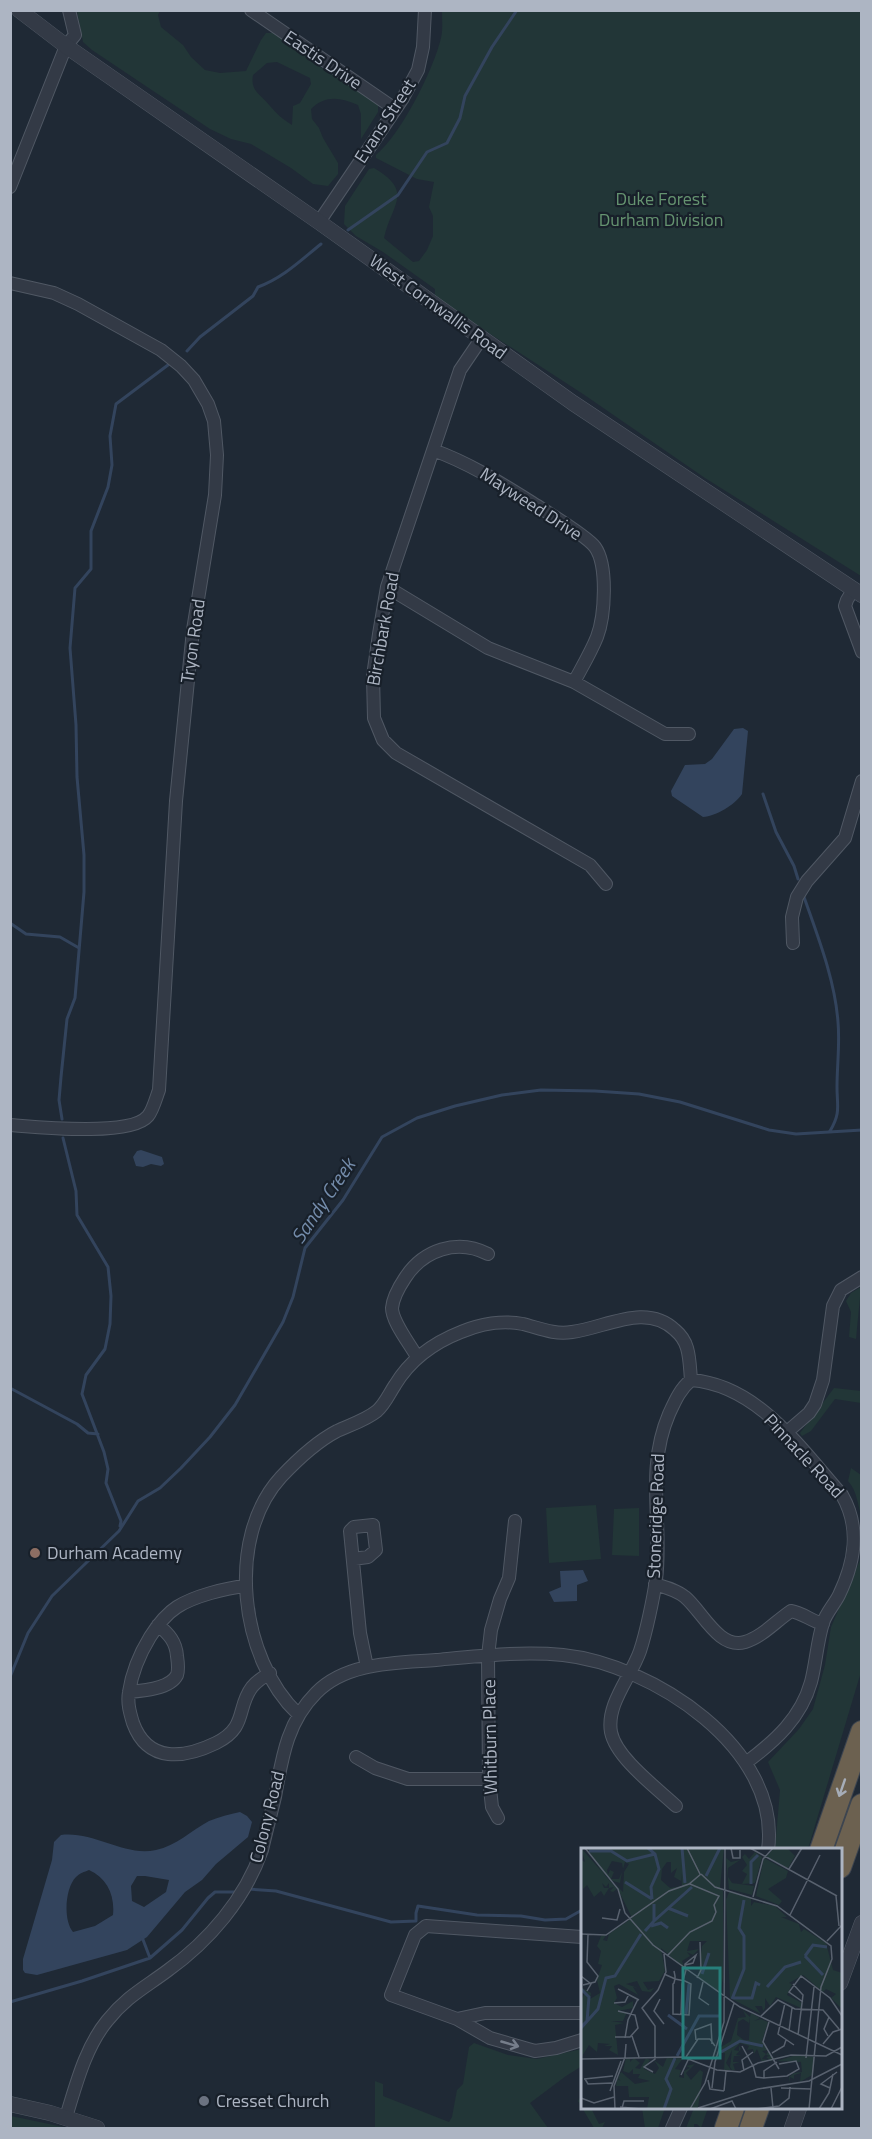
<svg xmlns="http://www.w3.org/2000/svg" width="872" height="2139" viewBox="0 0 872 2139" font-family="'Titillium Web',sans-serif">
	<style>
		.green { fill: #223637; fill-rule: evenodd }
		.water { fill: #33445d; fill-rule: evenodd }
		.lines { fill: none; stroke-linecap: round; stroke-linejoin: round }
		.stream { stroke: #33445d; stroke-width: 3 }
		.minor-casing { stroke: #505864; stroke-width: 14 }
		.tertiary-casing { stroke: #505864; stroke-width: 16 }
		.motorway-casing { stroke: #3d4550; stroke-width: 24 }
		.minor { stroke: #333a46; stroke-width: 12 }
		.tertiary { stroke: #333a46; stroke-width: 15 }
		.motorway { stroke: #6c6150; stroke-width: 22 }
		.oneway { stroke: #a6adb8 }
		.oneway2 { stroke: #767e8b }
		.education-dot { fill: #8d6e63; stroke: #18202a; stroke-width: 2 }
		.worship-dot { fill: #6b7280; stroke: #18202a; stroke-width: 2 }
		.labels { text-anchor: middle; stroke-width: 4.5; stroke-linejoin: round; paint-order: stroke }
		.street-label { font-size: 18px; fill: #adb5c3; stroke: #18202a }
		.park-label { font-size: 18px; fill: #659370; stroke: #18202a }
		.poi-label { font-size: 18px; fill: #adb5c3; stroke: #18202a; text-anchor: start }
		.water-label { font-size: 20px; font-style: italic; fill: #748cab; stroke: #18202a }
		.inset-river { fill: none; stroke: #33445d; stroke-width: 3 }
		.inset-road { fill: none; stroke: #58616e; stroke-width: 1.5 }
		.view { fill: #277f7b; fill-opacity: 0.15; stroke: #277f7b; stroke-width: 3 }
		.inset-edge { fill: none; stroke: #adb5c3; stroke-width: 3 }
	</style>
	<rect width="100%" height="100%" fill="#1f2935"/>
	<path class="green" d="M77,11H160L158,15L161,27L183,45L191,57L205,70L220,73L246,71L261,40L266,33H277L316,65L358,86L378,104V112L361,139V114L358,105C340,97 325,95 311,109L312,119L319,128L323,138L338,163V174L328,186L313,184L291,168L251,144L231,139L210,129L92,50L83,42ZM277,62L310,78L311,84L300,103L293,106L292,125C281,118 278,115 270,106C261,94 250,92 253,75L267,63Z
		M442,11H861V576L705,478L583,394L435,298V289L383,252L356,236L344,224L345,206L369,169L374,168C415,192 391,205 384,238L413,262L419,261L427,250L433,236V216L429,207L434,182L417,179L376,158V155C401,134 433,71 441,38C443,30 442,19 442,11Z
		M861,1287L856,1339L849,1337L851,1312L846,1301L851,1293Z
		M834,1388L861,1391V1403L835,1399L811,1431L802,1436L800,1433Z
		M851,1468L861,1475V1515C857,1502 857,1491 848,1481Z
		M596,1505L601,1559L549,1563L546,1508Z
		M639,1508V1556L612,1555L614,1509Z
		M861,1558V1672L808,1849H775L780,1790L768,1762L799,1729L813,1709L825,1665L831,1627Z
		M474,2043L508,2055L537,2059L582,2049V2066L566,2076L530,2103L548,2128H375V2081L383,2084V2096L449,2122L452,2117L457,2090L463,2084L469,2047Z
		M582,2095V2108H591L599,2124L605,2122L602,2128H594L578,2101Z
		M642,2108H665L658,2128H645Z
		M694,2108H708L701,2128L697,2124H694V2128H686Z
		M11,2116L68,2128H11Z"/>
	<path class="water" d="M743,728L748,731L742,794C735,805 716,816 703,817L672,796L671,791L685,765L705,764L712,759L734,729Z
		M141,1150L162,1157L164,1164L161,1166L151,1164L143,1167L136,1166L133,1157L137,1151Z
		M583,1570L588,1581L577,1585V1601L554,1602L549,1592L561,1587L560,1571Z
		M240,1812L247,1816L252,1822L248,1837L216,1864L202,1880L185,1892L147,1937L127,1950L37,1975L25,1973L23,1970V1959L52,1860L54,1842L61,1835C94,1831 124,1857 156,1850C176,1846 192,1830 209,1821C219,1817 230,1814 240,1812ZM89,1870C107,1878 115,1895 113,1915L95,1926L73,1932C63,1920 65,1888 76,1877C80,1873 84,1872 89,1870ZM137,1876H145L169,1880L166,1892L144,1907L132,1901L131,1886Z"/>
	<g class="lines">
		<path class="stream" d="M348,230L398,195L427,152L447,143L460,118L465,96L492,47L517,10
			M187,351L200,337L253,296L258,287C283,278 301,260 321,244
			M763,794L776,832L794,866L798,879
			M804,897C818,937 835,980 838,1022C840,1044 837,1065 837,1087C837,1106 841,1113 830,1131
			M10,923L26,934L60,937L79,948
			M62,1119L59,1100L61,1077L67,1019L75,998L84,892V855L77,777L76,725L70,648L75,588L91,569V531L108,487L112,465L110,436L116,404L168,365
			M63,1138L76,1191L77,1215L108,1267L111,1296L110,1324L105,1349L86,1375L82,1394L104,1452L108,1469L106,1483L121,1521L120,1526
			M10,1388L77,1424L88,1433L98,1434
			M10,1677L28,1633L52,1596L119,1531L138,1501L160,1488L181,1468L210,1437L235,1405L283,1322L293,1297L305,1248L343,1200L382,1137L417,1118L455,1106L502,1095L541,1090L595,1091L639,1094L680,1102L769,1130L796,1134L862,1130
			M247,1889L276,1891L391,1922L416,1921V1913L418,1906L477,1915L521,1916L545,1920L566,1919L582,1910
			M142,1937L150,1958
			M10,2002L82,1981L150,1958L182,1930L208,1898L215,1892H238"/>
		<g class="minor-casing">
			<path id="minor" d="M251,10L395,109
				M10,187L66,46L75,35L69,10
				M319,222L403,98L418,70L423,47L425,10
				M10,283L54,293L78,304L161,350L181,366L194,380L208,404L214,421L217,455L215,495L193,630L176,801L159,1090C156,1098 153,1110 148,1116C131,1137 37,1127 10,1125
				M481,339L460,370L394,566L387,587L379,634L373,676L374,718L383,740L396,753L590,865L606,884
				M433,450C469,463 499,482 531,502C545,511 586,535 595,547C608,565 605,616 597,637C591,652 582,667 574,682
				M387,587L488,648L574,682L665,734H689
				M853,590L847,600L845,606L862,652
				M793,943L792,917L797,897L807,881L845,838L862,781
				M417,1357C410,1344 392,1322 392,1308C393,1297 399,1287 405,1278C423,1250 457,1238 488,1254
				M691,1380C758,1385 801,1449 842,1495C861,1528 855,1562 839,1595C834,1605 826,1613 823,1623C817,1642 816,1663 811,1682C801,1718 775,1741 747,1762
				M787,1432L809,1413L815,1404L823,1380L833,1306L841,1290L862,1277
				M353,1559L368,1557L376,1550L373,1525L354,1527L350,1531L360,1633L367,1667
				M655,1584C665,1587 677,1590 685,1597C702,1611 719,1650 745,1642C762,1637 776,1621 791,1611C803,1613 811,1621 823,1624
				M246,1586C226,1588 194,1596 177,1607C166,1614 157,1626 150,1637C139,1655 132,1672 129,1692C127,1703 130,1713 133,1723C148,1764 185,1758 216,1743C248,1727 236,1708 252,1687C257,1681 263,1677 270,1673
				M129,1692C142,1691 170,1689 177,1675C179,1669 178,1663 177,1656C176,1642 169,1634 158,1625
				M298,1714C240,1659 225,1538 281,1477C297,1460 316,1442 337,1431C350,1425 366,1420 377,1411C385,1404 389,1394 395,1385C410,1360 433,1343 461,1332C480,1324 503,1320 523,1324C539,1328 554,1335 572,1332C605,1328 646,1302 675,1330C681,1335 685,1341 687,1348C690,1358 690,1369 691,1380C680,1389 675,1401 669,1414C645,1470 663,1523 656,1580C653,1600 646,1633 640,1651C631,1677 606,1704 611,1732C616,1758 657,1788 676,1806
				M356,1757L375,1768L408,1779H489
				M498,1818L492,1807L489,1779L488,1656L491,1630L500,1599L509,1578L515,1521
				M582,1937L426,1926L415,1935L391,1995L457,2019L490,2038L535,2051L556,2048L582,2040
				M457,2019L485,2013H582
				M66,2117C76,2085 85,2048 107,2021C126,1997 144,1988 167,1971C209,1941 245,1899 262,1850C266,1832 271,1814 275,1797C282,1758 287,1722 316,1693C346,1662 396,1663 436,1660C478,1656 521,1651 563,1655C651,1664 782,1748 768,1850
				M672,2128L681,2108"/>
		</g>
		<g class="tertiary-casing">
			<path id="tertiary" d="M19,10L66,46L319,222L573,403L862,595
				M840,1983L862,1923
				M10,2104L50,2113L97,2128
				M792,2128L799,2108"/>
		</g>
		<g class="motorway-casing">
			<path id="motorway" d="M821,1850L862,1732
				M840,1867L862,1805
				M726,2128L733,2108
				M751,2128L758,2108"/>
		</g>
		<use href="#minor" class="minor"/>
		<use href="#tertiary" class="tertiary"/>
		<use href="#motorway" class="motorway"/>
	</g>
	<defs><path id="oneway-shaft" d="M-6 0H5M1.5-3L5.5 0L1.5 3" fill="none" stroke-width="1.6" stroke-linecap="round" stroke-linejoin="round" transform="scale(1.5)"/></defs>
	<use class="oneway" href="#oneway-shaft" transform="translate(842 1788) rotate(109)"/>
	<use class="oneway2" href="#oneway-shaft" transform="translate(510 2044) rotate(16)"/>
	<circle class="education-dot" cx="35" cy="1553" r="6"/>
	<circle class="worship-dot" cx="204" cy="2101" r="6"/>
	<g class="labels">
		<g class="street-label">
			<text transform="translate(323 60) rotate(34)" y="6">Eastis Drive</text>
			<text transform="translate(385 121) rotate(-57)" y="6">Evans Street</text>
			<text transform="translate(438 307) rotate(36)" y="6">West Cornwallis Road</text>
			<text transform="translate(531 504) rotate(33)" y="6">Mayweed Drive</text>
			<text transform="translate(383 629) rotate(-80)" y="6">Birchbark Road</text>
			<text transform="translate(193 641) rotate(-82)" y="6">Tryon Road</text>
			<text transform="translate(804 1456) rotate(47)" y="6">Pinnacle Road</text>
			<text transform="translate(656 1516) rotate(-88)" y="6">Stoneridge Road</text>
			<text transform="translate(490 1737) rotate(-91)" y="6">Whitburn Place</text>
			<text transform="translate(267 1817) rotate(-76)" y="6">Colony Road</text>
		</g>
		<g class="park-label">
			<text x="661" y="205">Duke Forest<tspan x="661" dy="21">Durham Division</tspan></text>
		</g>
		<g class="poi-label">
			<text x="47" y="1559">Durham Academy</text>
			<text x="216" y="2107">Cresset Church</text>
		</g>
		<g class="water-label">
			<text transform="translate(323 1201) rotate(-56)" y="7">Sandy Creek</text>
		</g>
	</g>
	<g transform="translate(581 1848)">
		<rect width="261" height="261" fill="#1f2935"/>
		<path d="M0,0L36,41L32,44L29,43L33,39L28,40V35L25,39L21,35L23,40H28L23,48L20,43L13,49L6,37L2,41L0,12L4,14ZM6,0H143L139,40L142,43V130L139,145L117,130L121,98L126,93H109L106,103L118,101L112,107L106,104L109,108L101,113L104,121L80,100L84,123L78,133L62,134L67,142L73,140L70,144L61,143L56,133L45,136L57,140L52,139L57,147L38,136L33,138L36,150L33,155L41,159L52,153V160L37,163L46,164L42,173H30L43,175L34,177L37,207L28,202L31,198H23L29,196L17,195L16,204L8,197L0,210V152L4,145L0,139L10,145L9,151L19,145L16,132L21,117L17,116L20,103L16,98L20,88L25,87L22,92L26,93L28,86L51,70L35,37L42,44L43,24L48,16L44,14L42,21L41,15L31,13L26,22L27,27L29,22L33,24L30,31H38L41,24L39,35L32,33L21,24ZM86,14H90V25L96,20L93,29L100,33V25L101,38L89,40L80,32L81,21ZM193,0H206L214,8L207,20L185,9ZM174,4L181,9L174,35L161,36L166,26L161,23L166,17L161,9L164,6L168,11ZM145,10L150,14L159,12L147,20V29L151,35L173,38L171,47L148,41ZM183,10L207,23L205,30L187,41L201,53L198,57L175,48ZM148,44L170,50V58L173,54L194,58L206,69H200L218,76L220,84L223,81L245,95L252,122L261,125V161L250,150L255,146L245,141L242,144L222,127L208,135L211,136L206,147L221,155L220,160L195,149L189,158L184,150V160L182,163L181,158H174L180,166L149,150L145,52ZM162,162L169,169L170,165L179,170L173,173L180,171L187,174L181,193L187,202L181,203L185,206L181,211L189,212L185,209L189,208L185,207L187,203L194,212L181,214L176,201L173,206L172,201L166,202L168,198L159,195L153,202L158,203V198L160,201L155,207L161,208H153L152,214H159L152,216L154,222H161H151L149,219L151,202L145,215L150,222H143L144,205H138L140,199L150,193L157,170L165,169ZM169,169L168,192H163L156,187L157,174L162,171L168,175ZM215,207L233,209L231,227L219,234L220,225L213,227V231L209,229V235L208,229L213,225L221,224L220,214L196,213ZM49,209V214L53,210L59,215L54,220L59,221L65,210L69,212L63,221L74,226L78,220L73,212L82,219L86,209L95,211L94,214L96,209L102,210L94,221L100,222L98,229L103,230V223L109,220L105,218L114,216L105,225L110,232L119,222L122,224L117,260L66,261L68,249H48L47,238H35L36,231L40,233L37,230L40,224L54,236L69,233L57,230L59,226H52V221L48,225L42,223L45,210Z" fill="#223637" fill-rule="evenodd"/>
		<path class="inset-river" d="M67,0L74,6L78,21L70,39L71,51M101,0L104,35M8,3H30L46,13L74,6M125,28L139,0M44,34L71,51M170,36V14L177,7M87,60L107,68M73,73L111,39M70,78L80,75L87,80M64,83L73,73V56M224,108L242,127M224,108L232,97L246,99M121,126L128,105M186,139L204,119L220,114M0,141L8,149L6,173L1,178M152,150H171L175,135L179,137M151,151L163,121V88L158,80L163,52M105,166L108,136M87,167L106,181M0,180L17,161L25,130L34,128L60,86M140,204L159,193L182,198M96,208L118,168H139M83,261L90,241L85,231L94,210"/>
		<path class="inset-road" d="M4,0L37,41L44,65L72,97L159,159L261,207M106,0L119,26M150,0L152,10H159V2M169,0L256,48M208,21L221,0M120,26L134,39L196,58L250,98L251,111L240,139L228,261M255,48L258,78M172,49L182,11L192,0M209,67L239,7M21,70L36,72L39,61M0,86L25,87L88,43L108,36L120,26M246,93L261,77M86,108L109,84L131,73L135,64L133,57L138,48L109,36M83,126L92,130L94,131L104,133L110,136L108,167L92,166V136L93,135L94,131V128L93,123M0,128L10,136L6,143M116,130L120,122L119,94M122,134L118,150L128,157M212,136L222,147L217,187M2,137L14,134L17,128L6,114L7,87M37,141L58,152M79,151L73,163L83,176M222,154L208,144L220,128L249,150L261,168M33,155L44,154L48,146M204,155L197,186L213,197M100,167L101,136L105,122L104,118V116L115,107L112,115L104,117M179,169L197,152L214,161L242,162L258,181M188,174L182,194L198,221M208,183L211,160M51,188L58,209M247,188L243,181L248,169M34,189H49L57,180L54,167L37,163M44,190L47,172L57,151M115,192L114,182L130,176L131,196M242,196L252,184L261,181M161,198L172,218M191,205L203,198L205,192M105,209L117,191H129L134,198M225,210L233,139M0,211L102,209L136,222L159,224L177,215L210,207L245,208L261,199M196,214L183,223V230L206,228L218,221L215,213L198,216M172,217L175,229L183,230M163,223L161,212L172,204M72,224L63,219L74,211V178L61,160L77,142L85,124L83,106M100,227L108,210M3,231L32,228M4,231L7,236L31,235M127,232L129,241L143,243M131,240L134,214L153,155M190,240L192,260M200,240L230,241M249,240L240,236L256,224M29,243L40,213M143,243L145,223M0,250L13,255L33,249M39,259L60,261M41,260L43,253H63M117,260L177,241L228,233L261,216M34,261L33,238L44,209L45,196M109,261L124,235L143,174L144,0M129,261L151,253L155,261M175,261L198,258L208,250L209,239M238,261L248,245L252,226M250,261L261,239"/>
		<path class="view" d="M102,120H139V210H102Z"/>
		<rect width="261" height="261" class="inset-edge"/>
	</g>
	<rect width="872" height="2139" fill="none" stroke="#adb5c3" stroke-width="24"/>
</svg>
